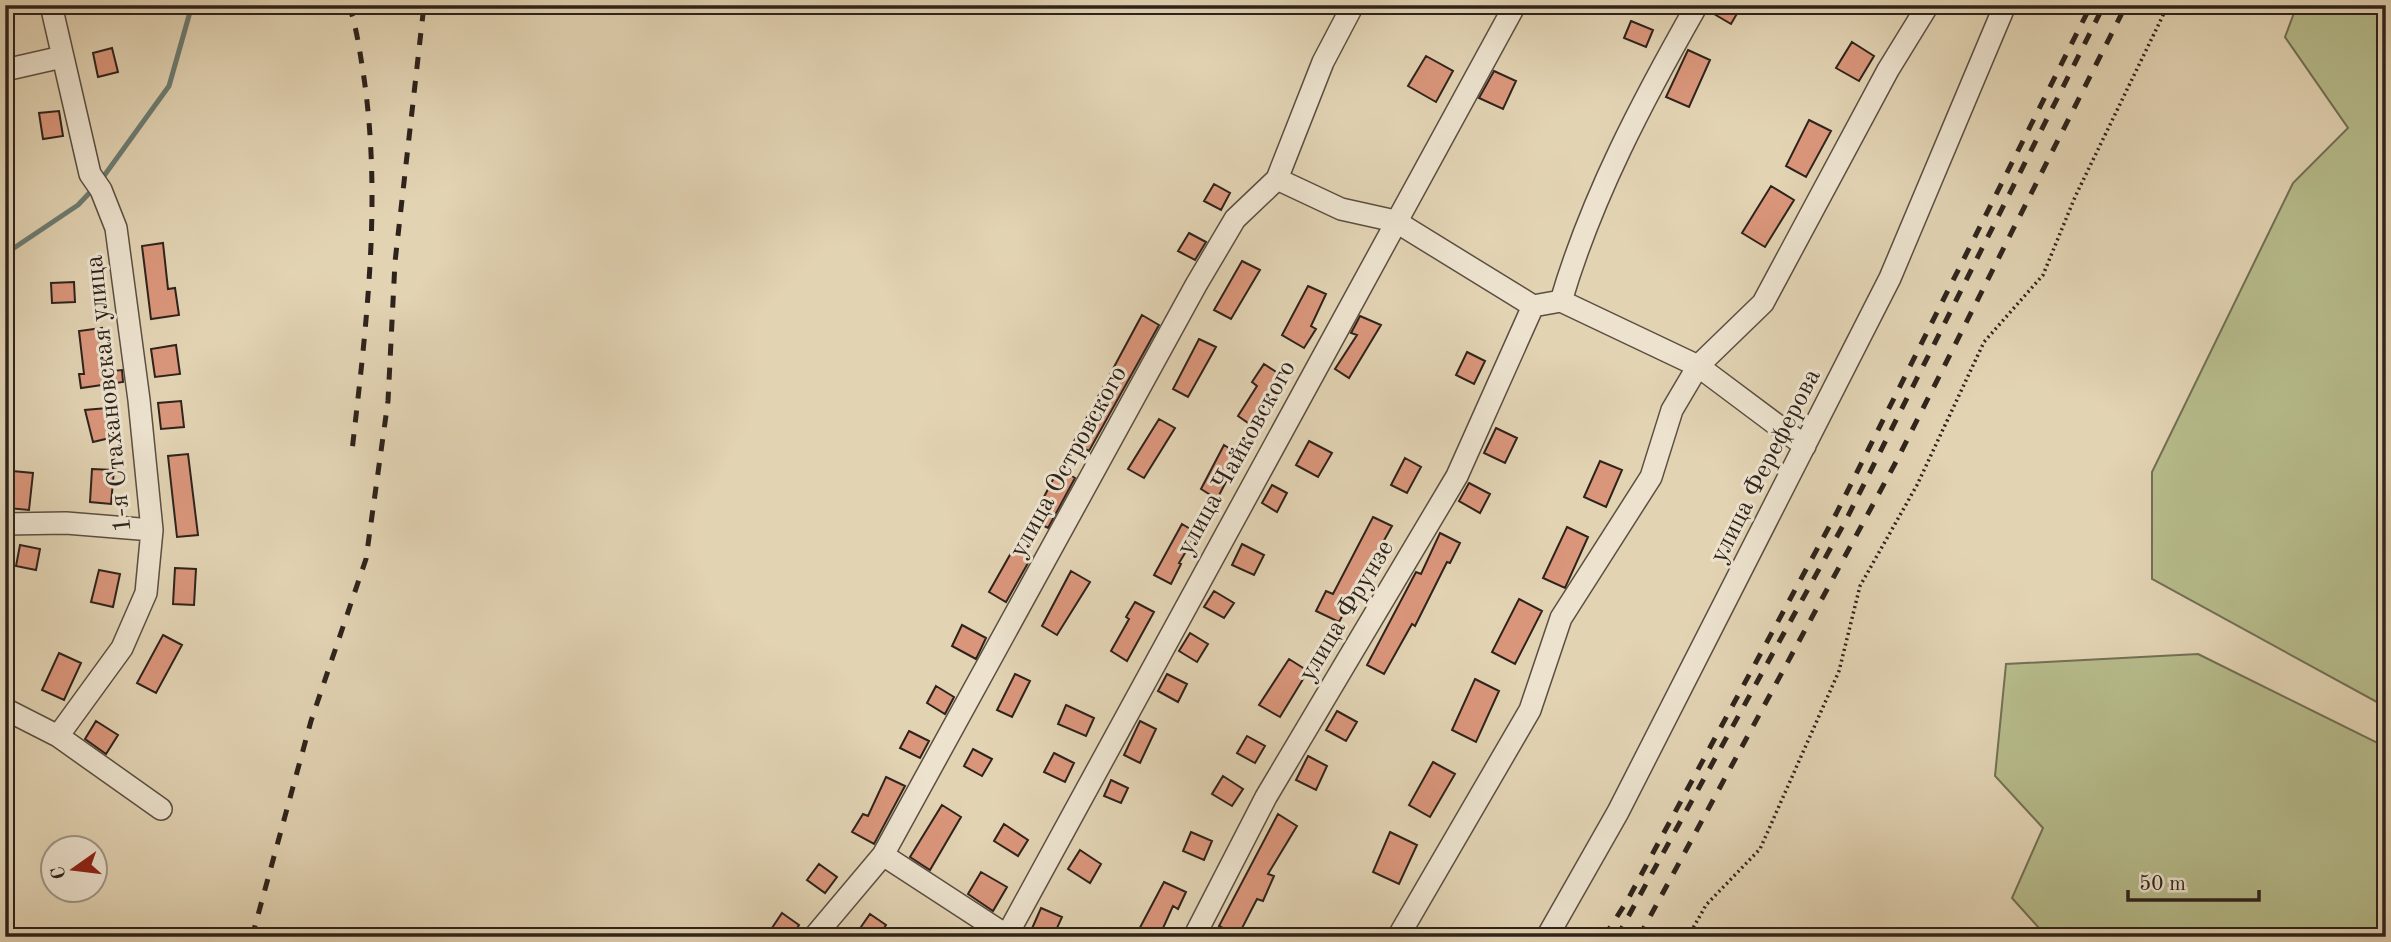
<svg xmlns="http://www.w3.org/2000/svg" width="2391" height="942" viewBox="0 0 2391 942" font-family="'Old Standard TT',serif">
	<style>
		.green { fill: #b6bb8b; stroke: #726f54; stroke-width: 2 }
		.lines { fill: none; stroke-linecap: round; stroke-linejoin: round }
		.stream { stroke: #6c7c72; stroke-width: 5 }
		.building { fill: #da967b; stroke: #2e231c; stroke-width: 2 }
		.minor-casing { stroke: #5b4f42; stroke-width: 24 }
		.path { stroke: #2e231c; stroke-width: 3.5; stroke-dasharray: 2 3.5; stroke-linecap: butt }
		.minor { stroke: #ece2ce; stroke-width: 21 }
		.rail { stroke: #2e231c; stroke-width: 5; stroke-dasharray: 12 12; stroke-linecap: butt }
		.labels { text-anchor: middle; stroke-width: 6; stroke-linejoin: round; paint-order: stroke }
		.street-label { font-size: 26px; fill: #2e231c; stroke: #ece2ce }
	</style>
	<rect width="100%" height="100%" fill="#e2d3b3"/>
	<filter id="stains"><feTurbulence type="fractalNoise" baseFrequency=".00286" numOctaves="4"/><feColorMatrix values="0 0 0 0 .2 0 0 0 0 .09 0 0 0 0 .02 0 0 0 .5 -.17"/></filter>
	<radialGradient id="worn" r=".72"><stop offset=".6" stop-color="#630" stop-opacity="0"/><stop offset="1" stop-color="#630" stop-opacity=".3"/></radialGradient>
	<path class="green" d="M2297,5H2386V707L2152,579V472L2293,183L2348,128L2285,37Z
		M2198,654L2386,747V937H2047L2012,898L2043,828L1995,776L2006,664Z"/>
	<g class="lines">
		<path class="stream" d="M101,180L169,86L192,5
			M5,254L78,205L95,187"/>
	</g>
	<path class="building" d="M1710,5H1742L1731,24L1709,11Z
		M1631,21L1653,30L1646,47L1624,38Z
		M1852,42L1874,56L1859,81L1836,68Z
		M112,48L118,72L98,77L93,53Z
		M1688,50L1710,60L1689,107L1666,97Z
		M1426,56L1453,71L1436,102L1408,86Z
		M1494,71L1516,81L1503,109L1479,98Z
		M59,111L63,136L43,139L39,113Z
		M1809,120L1831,131L1806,177L1786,166Z
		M1214,184L1230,193L1221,210L1204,201Z
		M1771,186L1794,200L1765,247L1742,233Z
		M1189,233L1206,242L1195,260L1178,251Z
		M163,243L168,289L175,288L179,315L151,319L142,246Z
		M1242,261L1260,270L1231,319L1214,310Z
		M74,282L75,302L52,303L51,283Z
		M1308,286L1326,294L1311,326L1316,329L1304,348L1282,335Z
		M1142,315L1159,325L1089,451L1073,443Z
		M1360,316L1381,325L1349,378L1335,369L1357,335L1351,333Z
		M102,328L103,372L122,370L123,382L81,388L79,374H84L79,331Z
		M1199,339L1216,347L1188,397L1173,389Z
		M176,345L180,374L155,377L151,349Z
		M1467,352L1485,361L1474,384L1456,375Z
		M1264,364L1284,377L1254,427L1238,416L1257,386L1252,382Z
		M181,401L184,427L161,429L158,403Z
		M107,408L114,437L93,442L85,410Z
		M1159,419L1175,428L1144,478L1128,469Z
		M1496,428L1517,438L1505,463L1484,453Z
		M1309,441L1332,453L1318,477L1296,465Z
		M1224,445L1240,455L1217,499L1201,489Z
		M188,454L198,535L177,537L168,456Z
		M1405,458L1421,467L1407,493L1391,485Z
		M1600,461L1622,470L1606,507L1584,497Z
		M1059,468L1075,478L1048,528L1032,520Z
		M92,469L114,470L111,504L90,502Z
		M12,471L33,473L29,510L8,508Z
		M1469,483L1490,494L1480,513L1459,501Z
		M1272,485L1287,493L1277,512L1262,503Z
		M1373,517L1392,526L1339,622L1316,611L1326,591L1333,594Z
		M1182,524L1197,533L1179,563L1181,564L1171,584L1154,575Z
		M1567,527L1588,537L1565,588L1543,578Z
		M1440,533L1460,543L1450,563L1447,562L1415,626L1412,624L1384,674L1367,665L1416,572L1421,574Z
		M1242,544L1264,555L1254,575L1232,565Z
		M20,545L40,549L36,570L16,566Z
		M1015,546L1032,556L1006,602L989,592Z
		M175,568L196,569L194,605L173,604Z
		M99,570L120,574L113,607L91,602Z
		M1071,571L1090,582L1057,635L1042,626Z
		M1214,591L1234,603L1224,618L1204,607Z
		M1519,599L1542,611L1515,664L1492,652Z
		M1135,602L1154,612L1127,661L1111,651L1129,619L1126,617Z
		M962,625L986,638L976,659L952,646Z
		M1190,633L1208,644L1197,662L1179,651Z
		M163,635L182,645L156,693L137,683Z
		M59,653L81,663L64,700L42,690Z
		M1289,659L1308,671L1280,717L1259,705Z
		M1015,674L1030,681L1012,717L997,710Z
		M1167,674L1187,684L1178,702L1158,691Z
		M1475,679L1499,691L1476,742L1452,730Z
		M936,686L954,697L945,714L927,703Z
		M1066,705L1094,718L1086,736L1058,724Z
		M1337,711L1357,722L1346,741L1326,730Z
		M96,721L118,735L106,754L85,739Z
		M1140,721L1156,729L1140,763L1124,755Z
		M909,731L929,741L920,758L900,748Z
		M1247,736L1265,746L1255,763L1237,753Z
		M973,749L992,759L982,776L964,766Z
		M1054,753L1074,763L1065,782L1044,772Z
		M1308,756L1327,766L1316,790L1296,780Z
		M1433,762L1455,774L1430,817L1409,805Z
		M1223,776L1243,789L1232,806L1212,794Z
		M886,777L905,786L874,844L852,832L863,814L868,816Z
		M1111,780L1128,788L1121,803L1104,796Z
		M942,805L961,817L930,870L910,857Z
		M1278,814L1297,826L1268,874L1274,876L1263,901L1257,899L1238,936L1219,926Z
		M1004,824L1028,840L1018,856L994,841Z
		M1191,832L1212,841L1204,860L1183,851Z
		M1390,832L1417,845L1399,884L1373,872Z
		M1080,850L1101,864L1090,883L1068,869Z
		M819,864L837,877L825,893L807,880Z
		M981,872L1007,887L993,911L968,894Z
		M1164,882L1186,892L1178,909L1173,906L1159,937H1135Z
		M1041,908L1062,917L1053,937L1030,933Z
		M782,913L799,925L792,937H766Z
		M870,914L886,925L878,937H854Z"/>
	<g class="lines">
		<g class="minor-casing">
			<path id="minor" d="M51,5L90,174L101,190L116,228L139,400L152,530L146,593L122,648L58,736
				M5,70L62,57
				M1277,179L1341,209L1395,221L1533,306L1561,301L1698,366L1805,446
				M1561,301C1592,196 1643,100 1697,5
				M5,524L66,523L152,530
				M5,709L58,736L161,809
				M883,855L1009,937
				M814,937L883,855L1196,285L1235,219L1277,179L1323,62L1353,5
				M1006,937L1515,5
				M1194,937L1266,797L1457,476L1533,306
				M1398,937L1530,710L1561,618L1651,477L1672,410L1698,366L1763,303L1888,70L1928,5
				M1547,937L1618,812L1890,278L2005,5"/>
		</g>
		<path class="path" d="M1688,937L1706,905L1760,849L1839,671L1860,586L1917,485L1984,342L2043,275L2075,197L2168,5"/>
		<use href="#minor" class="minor"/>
		<path class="rail" d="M349,5C357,29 360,53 364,78C382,202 366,328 352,451
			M252,937L311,721L366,559L388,401L395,262L424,5
			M1604,937L1627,901L1836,514L2091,5
			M1617,937L1846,520L2104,5
			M1639,937L1897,460L2126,5"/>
	</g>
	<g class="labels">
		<g class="street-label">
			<text transform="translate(107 394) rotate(-96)" y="9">1-я Стахановская улица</text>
			<text transform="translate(1235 457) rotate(-61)" y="9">улица Чайковского</text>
			<text transform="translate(1067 461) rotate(-61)" y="9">улица Островского</text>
			<text transform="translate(1764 465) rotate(-63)" y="9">улица Фереферова</text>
			<text transform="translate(1345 610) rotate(-59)" y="9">улица Фрунзе</text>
		</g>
	</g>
	<rect width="2391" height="942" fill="none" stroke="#e2d3b3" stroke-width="28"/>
	<rect x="7" y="7" width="2377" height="928" fill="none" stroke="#2e231c" stroke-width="3.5"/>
	<rect x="14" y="14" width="2363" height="914" fill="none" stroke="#2e231c" stroke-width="2"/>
	<g transform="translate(74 869) rotate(256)"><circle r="33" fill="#ece2ce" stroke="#a09687" stroke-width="2"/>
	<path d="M0-5L12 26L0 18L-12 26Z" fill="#8f2418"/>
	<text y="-10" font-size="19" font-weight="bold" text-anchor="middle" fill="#2e231c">С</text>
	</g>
	<path d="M2128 890v10h131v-10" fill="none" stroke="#2e231c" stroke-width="3.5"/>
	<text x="2139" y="890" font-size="21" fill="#2e231c" stroke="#ece2ce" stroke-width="5" paint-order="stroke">50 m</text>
	<rect width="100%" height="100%" filter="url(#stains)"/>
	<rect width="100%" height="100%" fill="url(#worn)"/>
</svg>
